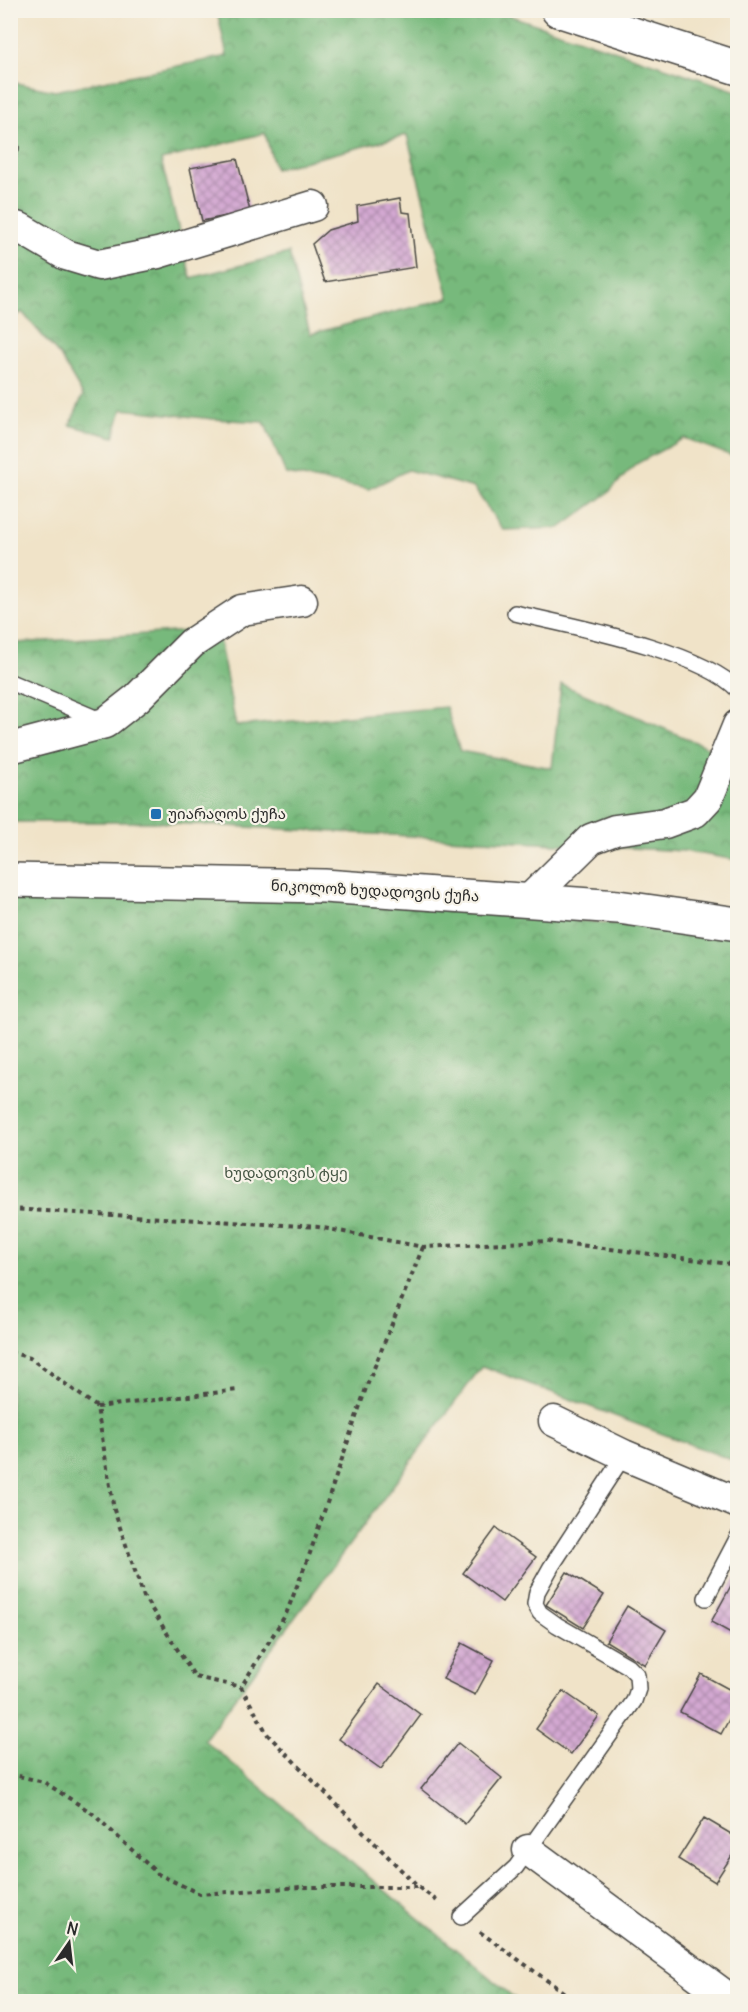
<svg xmlns="http://www.w3.org/2000/svg" width="748" height="2012" viewBox="0 0 748 2012" font-family="Delius,'Noto Sans Georgian',sans-serif">
	<style>
		.forest { fill: url(#forest-crowns); stroke: #517253; stroke-width: 1.5; fill-rule: evenodd }
		.building { fill: url(#building-cross-hatch) }
		.lines { fill: none; stroke-linecap: round; stroke-linejoin: round }
		.lane-casing { stroke: #494743; stroke-width: 18 }
		.street-casing { stroke: #494743; stroke-width: 33 }
		.secondary-casing { stroke: #494743; stroke-width: 36 }
		.path { stroke: #494743; stroke-width: 4; stroke-dasharray: 4.5 4.5; stroke-linecap: butt }
		.lane { stroke: #fff; stroke-width: 15 }
		.street { stroke: #fff; stroke-width: 30 }
		.secondary { stroke: #fff; stroke-width: 33 }
		.poi-dot { fill: #1f6fb2; stroke: #f7f3e8; stroke-width: 2 }
		.labels { text-anchor: middle; stroke-width: 4.5; stroke-linejoin: round; paint-order: stroke }
		.poi-label { font-size: 15px; fill: #2b2b2b; stroke: #f7f3e8; text-anchor: start }
		.street-label { font-size: 15px; fill: #2b2b2b; stroke: #f7f3e8 }
		.park-label { font-size: 15px; fill: #455644; stroke: #f7f3e8 }
	</style>
	<defs>
		<pattern id="forest-crowns" width="20" height="18" patternUnits="userSpaceOnUse" patternTransform="scale(1.5)"><rect width="20" height="18" fill="#77b97b"/><path d="M2 6a3 3 0 1 1 6 0M12 15a3 3 0 1 1 6 0" fill="none" stroke="#629765"/></pattern>
		<pattern id="building-cross-hatch" width="8" height="8" patternUnits="userSpaceOnUse" patternTransform="scale(1.5)"><rect width="8" height="8" fill="#d3a8d1"/><path d="M0 0l8 8M0 8l8-8" fill="none" stroke="#ab89aa"/></pattern>
	</defs>
	<rect width="100%" height="100%" fill="#f7f3e8"/>
	<filter id="ink" filterUnits="userSpaceOnUse"><feTurbulence type="fractalNoise" baseFrequency=".0167" numOctaves="2"/><feDisplacementMap in="SourceGraphic" scale="12" xChannelSelector="R" yChannelSelector="G"/><feConvolveMatrix kernelMatrix="1 2 1 2 8 2 1 2 1" color-interpolation-filters="sRGB"/></filter>
	<filter id="wash" filterUnits="userSpaceOnUse"><feTurbulence type="fractalNoise" baseFrequency=".008" numOctaves="4" result="noise"/><feDisplacementMap in="SourceGraphic" scale="24" xChannelSelector="R" yChannelSelector="G"/><feGaussianBlur stdDeviation="1.35" result="paint"/><feColorMatrix in="noise" values="0 0 0 0 0 0 0 0 0 0 0 0 0 0 0 0 0 1.4 0 .05"/><feComposite in="paint" operator="in"/></filter>
	<g filter="url(#wash)">
		<rect width="100%" height="100%" fill="#f0e3c8"/>
		<path class="forest" d="M217,11H496L737,91V458L684,438L636,464L608,493L560,528L503,530L474,488L408,470L369,489L286,474L264,422L213,419L122,409L114,437L70,425L83,395L60,356L22,312L11,319V82L55,91L227,56ZM265,133L275,169L407,135L449,298L310,334L289,253L191,278L161,160Z
			M217,629L236,726L446,707L460,751L552,768L561,684L737,760V860L684,851L153,822H11L10,646L17,643Z
			M10,882L300,897L737,934V1462L482,1366L204,1740L518,2001H11Z"/>
		<g id="blocks">
			<path class="building" d="M237,159L250,211L202,221L190,168Z
				M400,198L402,212L410,213L416,267L325,282L312,244L328,230L358,221L357,206Z
				M496,1528L536,1557L502,1602L463,1573Z
				M567,1572L604,1595L583,1628L546,1605Z
				M738,1573V1637L711,1622Z
				M627,1606L666,1630L645,1665L606,1641Z
				M462,1643L494,1660L475,1695L443,1679Z
				M701,1674L738,1694V1703L721,1734L680,1712Z
				M379,1684L421,1715L381,1769L339,1739Z
				M563,1691L599,1716L571,1754L536,1729Z
				M458,1743L502,1778L465,1824L421,1789Z
				M704,1818L738,1838V1846L715,1882L678,1859Z"/>
		</g>
	</g>
	<g filter="url(#ink)">
		<use href="#blocks" fill-opacity="0" stroke="#494743" stroke-width="1.5"/>
		<g class="lines">
			<g class="lane-casing">
				<path id="lane" d="M10,148H11
					M515,613C571,626 700,650 738,690
					M10,682L100,720
					M706,1598L738,1537
					M461,1917L516,1867L634,1701L638,1689L637,1675L628,1666L557,1625L540,1613L535,1604L537,1592L551,1567L624,1455"/>
			</g>
			<g class="street-casing">
				<path id="street" d="M10,225L20,228L66,255L99,265L158,253L313,206
					M10,748L105,723L137,698L192,643L242,610L302,601
					M529,900L591,839L615,830L665,823L695,812L708,798L738,725
					M554,1421L624,1455L738,1503
					M528,1850L734,2002"/>
			</g>
			<g class="secondary-casing">
				<path id="secondary" d="M558,10L738,68
					M10,880L324,886L618,907L738,924"/>
			</g>
			<path class="path" d="M10,1209L318,1227L423,1247L547,1241L738,1265
				M423,1247L366,1388L310,1553L286,1614L241,1687L268,1735L418,1887L440,1903
				M10,1352L30,1358L97,1407L114,1510L144,1597L195,1677L241,1687
				M97,1407L238,1390
				M10,1774L44,1782L92,1813L158,1874L200,1894L301,1887H417
				M480,1932L577,2002"/>
			<use href="#lane" class="lane"/>
			<use href="#street" class="street"/>
			<use href="#secondary" class="secondary"/>
		</g>
	</g>
	<rect class="poi-dot" x="150" y="808" width="12" height="12" rx="3"/>
	<g class="labels">
		<g class="poi-label">
			<text x="168" y="819">უიარაღოს ქუჩა</text>
		</g>
		<g class="street-label">
			<text transform="translate(375 891) rotate(3)" y="5">ნიკოლოზ ხუდადოვის ქუჩა</text>
		</g>
		<g class="park-label">
			<text x="286" y="1178">ხუდადოვის ტყე</text>
		</g>
	</g>
	<rect width="748" height="2012" fill="none" stroke="#f7f3e8" stroke-width="36"/>
	<g transform="translate(69 1943) rotate(14)" stroke="#f7f3e8" stroke-width="4.5" paint-order="stroke">
	<path d="M0-4.5L10 22L0 15L-10 22Z" fill="#2b2b2b"/>
	<text y="-9" font-size="16" font-weight="bold" text-anchor="middle" fill="#2b2b2b">N</text>
	</g>
</svg>
